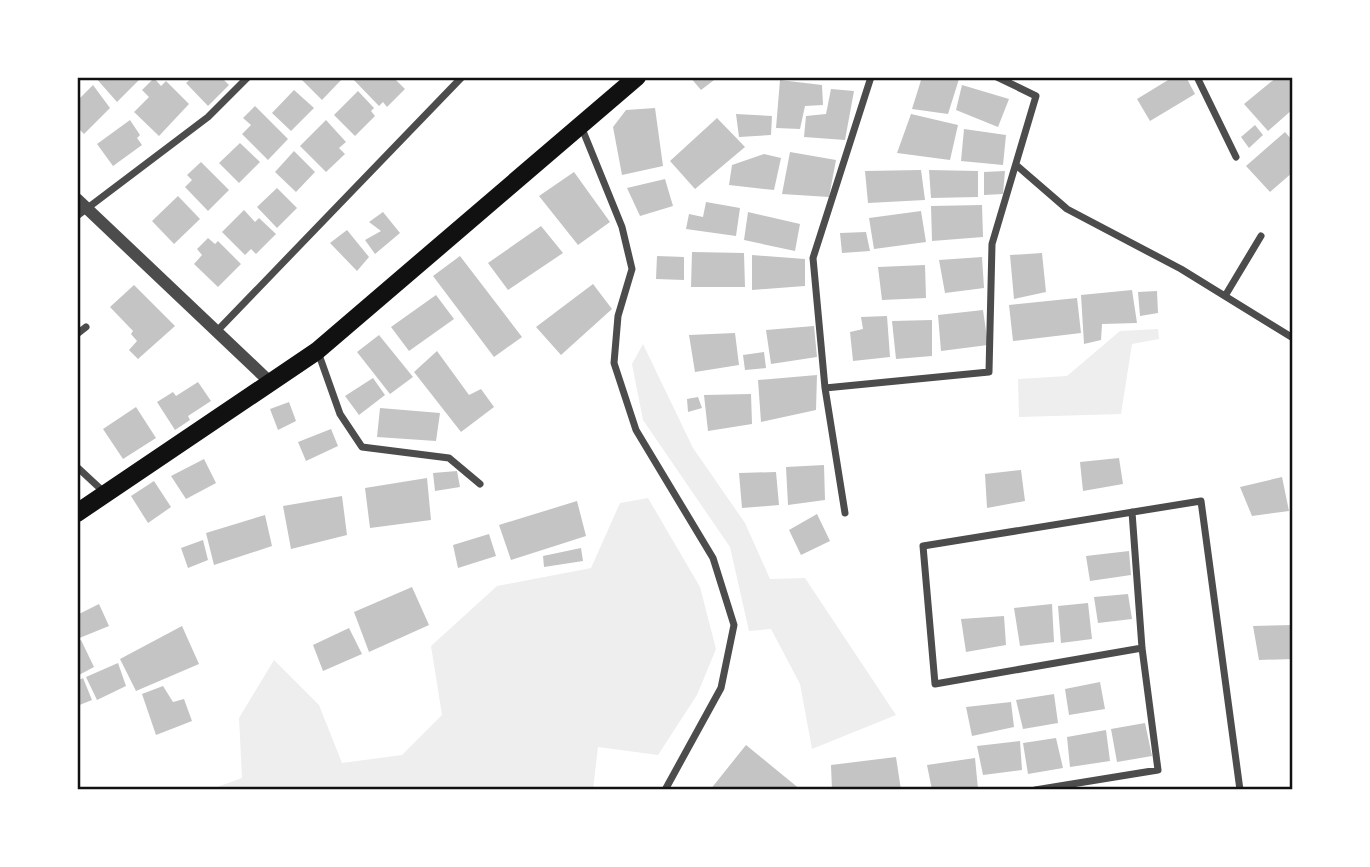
<svg xmlns="http://www.w3.org/2000/svg" width="1370" height="867" viewBox="0 0 1370 867" font-family="'Work Sans',sans-serif">
	<style>
		.green { fill: #eee }
		.building { fill: #c4c4c4 }
		.lines { fill: none; stroke-linecap: round; stroke-linejoin: round }
		.minor { stroke: #4c4c4c; stroke-width: 7 }
		.tertiary { stroke: #4c4c4c; stroke-width: 12 }
		.primary { stroke: #111; stroke-width: 18 }
		.neatline { fill: none; stroke: #111; stroke-width: 2.5 }
	</style>
	<rect width="100%" height="100%" fill="#fff"/>
	<path class="green" d="M1158,329L1159,339L1132,344L1121,414L1019,417L1018,379L1067,376L1120,331Z
		M643,344L693,448L745,523L770,579L805,578L896,715L812,749L800,684L771,629L749,631L730,547L643,420L632,364Z
		M648,498L700,587L716,649L697,695L658,755L598,747L593,790H209L242,778L239,718L274,660L319,705L342,763L402,755L442,715L431,646L497,586L591,568L620,503Z"/>
	<path class="building" d="M95,77H142L117,102Z
		M193,77H221L229,85L208,106L186,83Z
		M299,77H341L343,78L322,100Z
		M351,77H393L405,89L387,107L383,102L379,106Z
		M690,77H718L701,90Z
		M922,77L959,79L948,114L912,109Z
		M1173,77H1186L1195,94L1150,121L1137,99Z
		M1277,77L1293,80V109L1268,131L1244,104Z
		M154,78L161,86L166,81L189,104L159,136L134,112L149,97L142,90Z
		M780,80L822,85L823,105L805,106L800,129L776,128Z
		M93,85L110,108L84,134L77,127V101Z
		M962,85L1009,99L998,127L956,110Z
		M831,89L854,91L845,140L804,137L806,116L826,114Z
		M294,90L314,108L291,131L272,113Z
		M358,91L374,108L371,111L375,116L355,136L334,115Z
		M255,106L288,139L268,160L242,134L251,125L243,118Z
		M655,108L663,166L622,175L613,127L626,110Z
		M736,114L772,116L771,135L739,137Z
		M911,114L958,125L950,160L897,153Z
		M717,118L745,147L695,189L670,161Z
		M130,120L140,135L137,138L142,145L113,166L97,144Z
		M326,120L346,142L339,148L345,154L326,172L300,146Z
		M1255,125L1263,135L1249,148L1241,137Z
		M964,129L1006,135L1003,165L961,161Z
		M1285,132L1293,141V172L1270,192L1246,166Z
		M240,143L260,162L239,183L219,163Z
		M294,151L315,172L296,192L275,172Z
		M790,152L836,160L829,197L782,194Z
		M764,154L781,158L774,190L729,185L732,165Z
		M201,162L229,190L208,211L185,187L192,180L187,175Z
		M921,170L925,200L868,203L865,171Z
		M929,170L978,171V197L931,198Z
		M1005,171L1003,194L984,195V172Z
		M574,172L610,222L578,245L539,196Z
		M665,179L673,206L640,216L627,188Z
		M277,188L297,208L277,228L257,207Z
		M178,196L200,219L174,244L152,221Z
		M706,202L740,208L736,236L686,229L689,214L703,217Z
		M982,205L983,237L932,241L931,206Z
		M244,210L255,222L259,218L276,234L256,254L251,249L245,255L222,232Z
		M921,211L926,242L874,249L869,218Z
		M383,212L400,233L375,254L365,240L381,231L369,222Z
		M748,212L800,224L795,251L744,240Z
		M541,226L563,253L508,290L488,263Z
		M347,230L369,257L357,271L330,243Z
		M866,232L870,251L842,253L840,233Z
		M208,238L215,244L218,241L241,264L218,287L194,264L202,255L197,249Z
		M692,252L744,253L745,287H691Z
		M1042,253L1046,292L1014,299L1010,255Z
		M752,255L805,259V286L752,290Z
		M460,256L522,337L494,357L433,276Z
		M657,256L684,257V280L656,279Z
		M982,257L984,288L945,293L939,260Z
		M925,265L926,298L882,300L878,267Z
		M593,284L612,309L561,355L536,327Z
		M134,285L175,326L138,359L129,350L137,341L131,334L133,331L110,307Z
		M1132,290L1137,323L1102,324L1101,340L1084,344L1081,295Z
		M1157,291L1158,313L1140,316L1138,292Z
		M436,295L454,319L409,351L391,327Z
		M1077,298L1081,333L1013,341L1009,305Z
		M983,310L988,345L941,351L938,315Z
		M887,316L890,357L853,361L850,332L863,329L861,317Z
		M932,320V356L896,359L892,321Z
		M814,326L817,357L771,364L766,330Z
		M735,333L739,365L695,372L689,335Z
		M379,335L413,377L390,394L357,352Z
		M437,351L469,395L481,389L494,407L461,432L414,372Z
		M764,352L766,368L745,370L743,355Z
		M817,375L816,410L761,422L758,380Z
		M373,378L385,395L359,415L345,396Z
		M198,382L211,401L188,416L190,420L175,430L157,402L173,392L176,396Z
		M751,394L752,424L708,431L704,395Z
		M698,397L702,408L688,412L687,399Z
		M289,402L296,421L278,430L270,409Z
		M136,407L156,438L123,459L103,429Z
		M380,408L440,413L436,441L377,437Z
		M331,429L338,446L306,461L298,442Z
		M1119,458L1123,484L1083,491L1080,462Z
		M204,459L216,483L186,499L171,476Z
		M824,465L825,500L788,505L786,467Z
		M1021,470L1025,501L987,508L985,474Z
		M457,471L460,487L435,491L433,473Z
		M776,472L779,505L742,508L739,473Z
		M1282,477L1289,511L1252,516L1240,487Z
		M427,478L431,520L370,528L365,488Z
		M154,481L171,507L148,523L131,496Z
		M342,496L347,535L291,549L283,506Z
		M577,501L586,536L511,560L499,525Z
		M817,514L830,541L801,555L789,530Z
		M265,515L272,546L214,565L206,533Z
		M489,534L496,556L458,568L453,545Z
		M203,540L208,560L188,568L181,548Z
		M581,548L583,561L544,567L543,556Z
		M1129,551L1131,575L1090,581L1086,556Z
		M412,587L429,625L369,652L354,612Z
		M1128,594L1132,619L1098,623L1094,597Z
		M1088,603L1092,639L1061,643L1058,606Z
		M99,604L109,626L77,639V615Z
		M1052,604L1054,642L1020,646L1014,608Z
		M1004,616L1006,645L966,652L961,619Z
		M1293,625V659L1259,660L1253,626Z
		M182,626L199,664L136,691L120,659Z
		M349,628L362,654L323,671L313,645Z
		M81,640L94,667L77,676V642Z
		M118,663L126,686L97,700L86,677Z
		M83,678L92,700L77,706V681Z
		M1100,682L1105,709L1069,715L1065,689Z
		M163,686L173,702L184,699L192,721L156,735L142,694Z
		M1054,694L1058,723L1023,729L1016,700Z
		M1011,702L1014,727L972,736L966,707Z
		M1145,723L1152,756L1117,762L1111,729Z
		M1106,730L1110,761L1070,767L1067,737Z
		M1056,738L1063,768L1028,774L1023,743Z
		M1020,741L1022,770L983,775L977,746Z
		M746,745L801,790H710Z
		M896,757L901,790H832L831,765Z
		M975,758L978,789L932,790L927,765Z"/>
	<g class="lines">
		<path class="minor" d="M1197,77L1236,157
			M581,126L622,227L632,269L618,316L614,363L636,430L713,558L734,625L721,688L665,790
			M1016,165L1067,209L1181,269L1293,338
			M77,216L208,117L248,77
			M1225,296L1261,236
			M218,330L462,77
			M77,334L86,327
			M318,352L340,414L362,447L449,458L480,484
			M825,388L989,372L992,244L1036,96L997,77
			M77,467L105,493
			M845,513L825,388L813,258L871,77
			M1142,648L935,684L923,546L1201,501L1240,790
			M1035,790L1158,770L1142,648L1132,512"/>
		<path class="tertiary" d="M77,199L271,383"/>
		<path class="primary" d="M77,513L317,351L637,77"/>
	</g>
	<rect width="1370" height="867" fill="none" stroke="#ffffff" stroke-width="158"/>
	<rect x="79" y="79" width="1212" height="709" class="neatline"/>
</svg>
